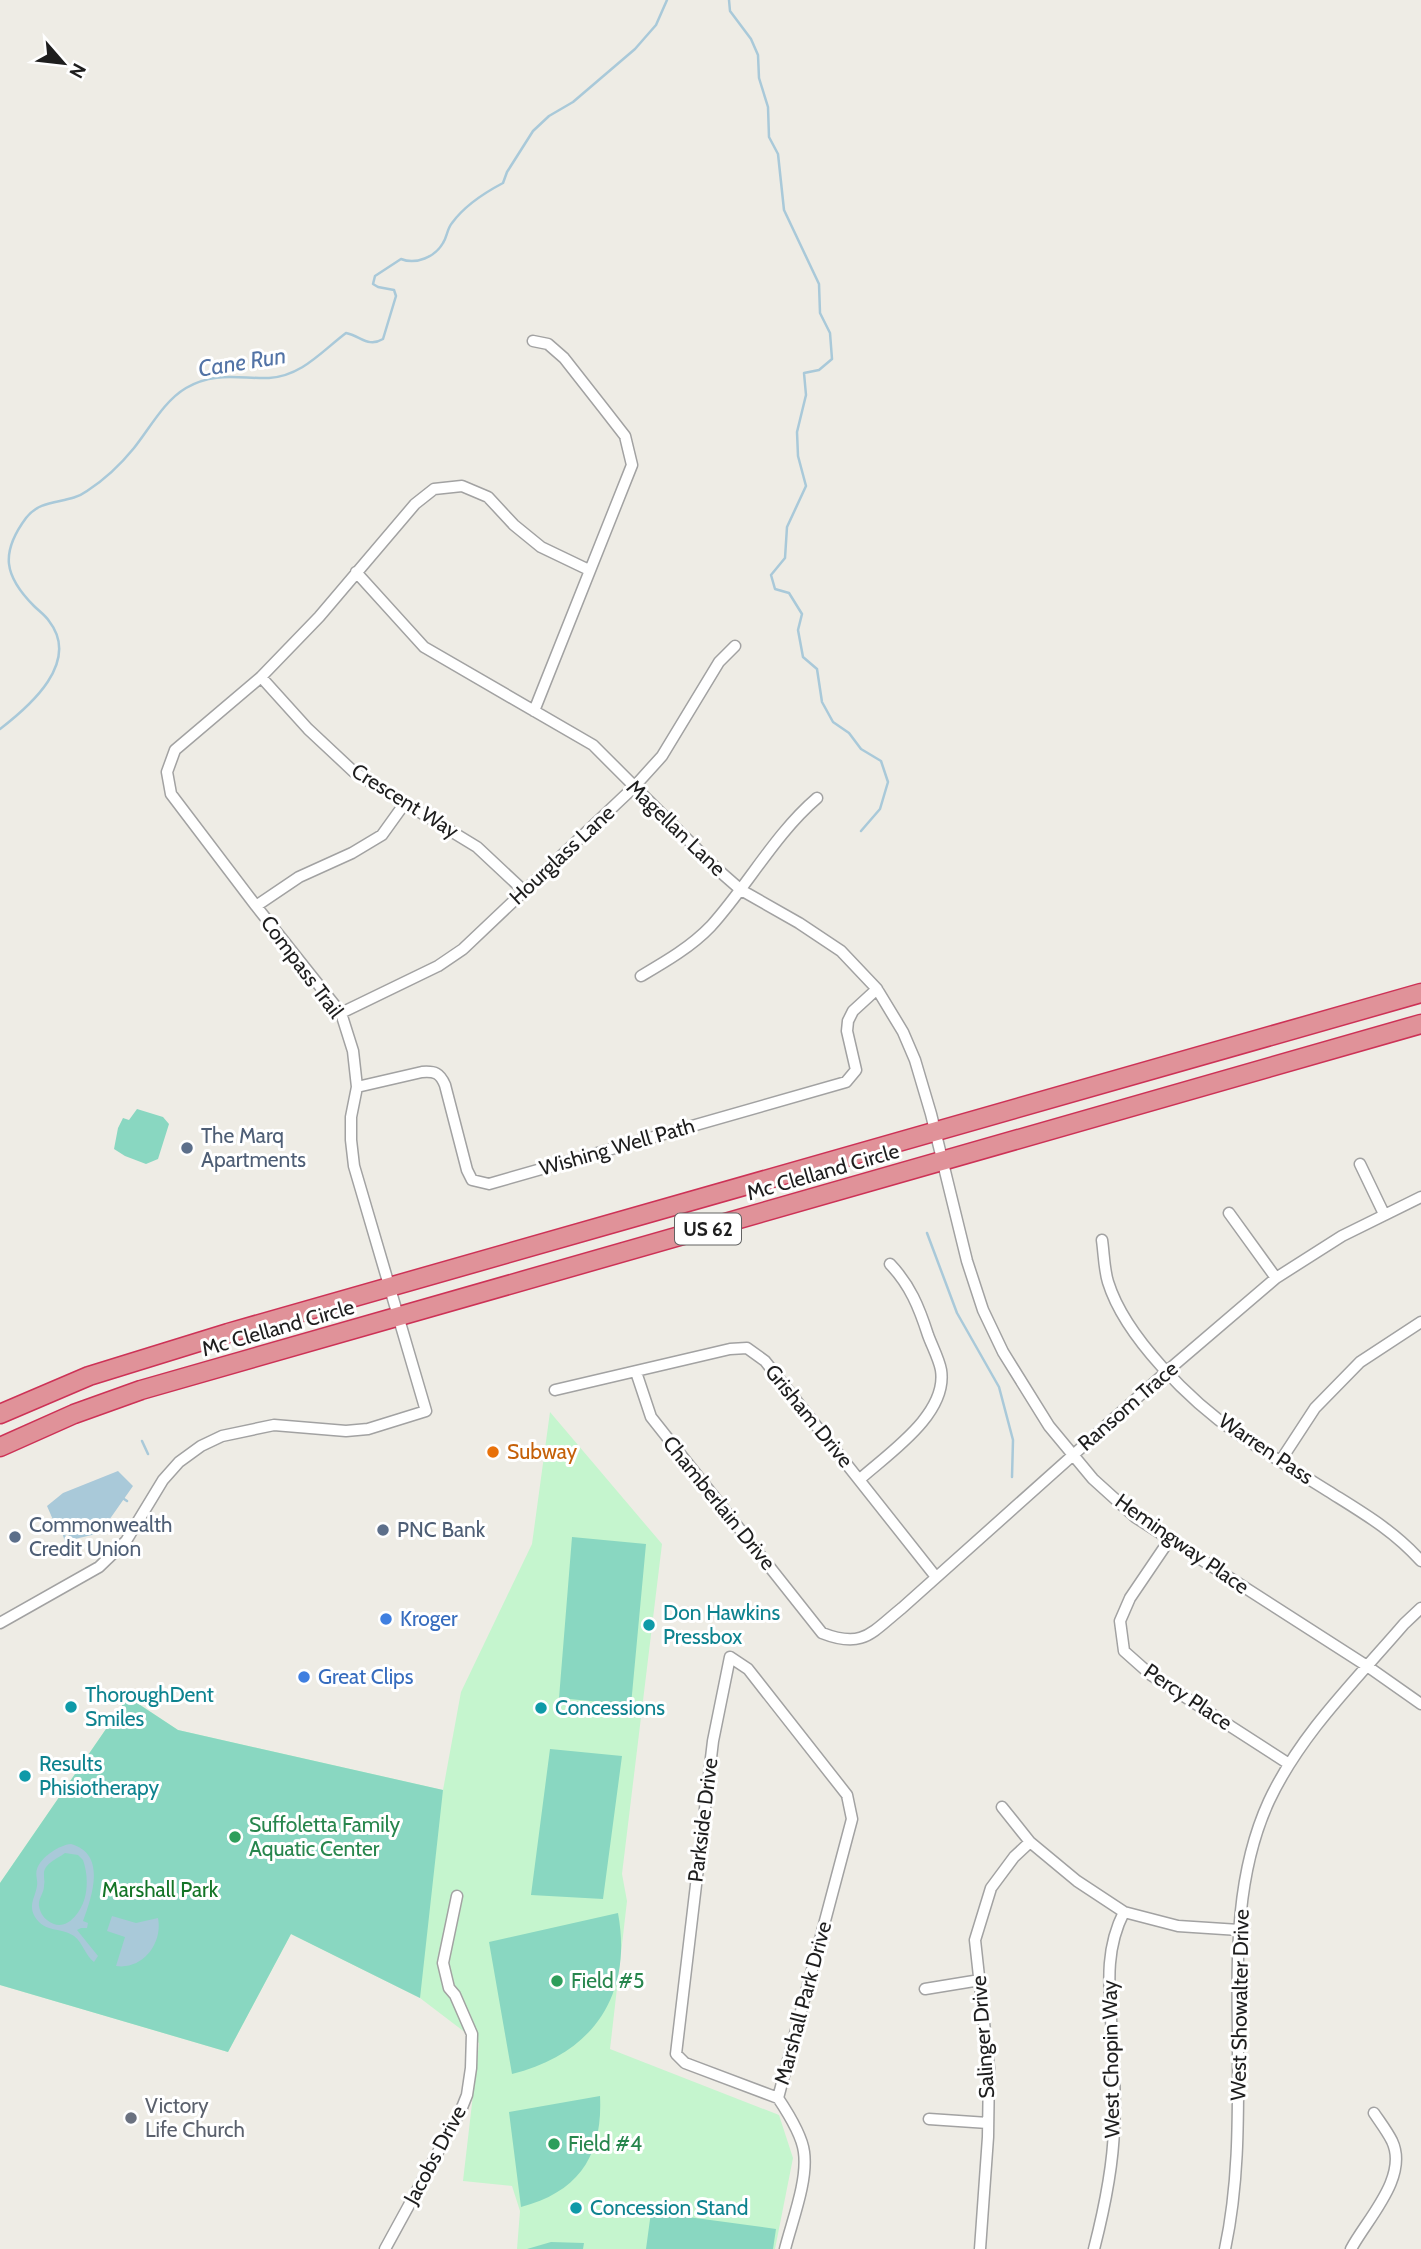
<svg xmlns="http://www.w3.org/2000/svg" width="1421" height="2249" viewBox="0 0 1421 2249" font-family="Cabin,sans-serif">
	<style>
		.park { fill: #c5f5ce }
		.pitch { fill: #89d7c1 }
		.water { fill: #a9c9d9; fill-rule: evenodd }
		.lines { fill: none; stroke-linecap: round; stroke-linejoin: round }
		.stream { stroke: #a9c9d9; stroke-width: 2.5 }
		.street-casing { stroke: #a2a2a2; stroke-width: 13 }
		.highway-casing { stroke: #cd3256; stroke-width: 21 }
		.street { stroke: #fff; stroke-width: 10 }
		.highway { stroke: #e09299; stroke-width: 18 }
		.service-dot { fill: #5c6f8a; stroke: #fff; stroke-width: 2.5 }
		.food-dot { fill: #e8710a; stroke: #fff; stroke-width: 2.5 }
		.shop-dot { fill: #3f7fe0; stroke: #fff; stroke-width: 2.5 }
		.culture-dot { fill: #0f9aa8; stroke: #fff; stroke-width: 2.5 }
		.leisure-dot { fill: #2e9e5b; stroke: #fff; stroke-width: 2.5 }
		.worship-dot { fill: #6b7280; stroke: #fff; stroke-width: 2.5 }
		.labels { text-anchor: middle; stroke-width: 6; stroke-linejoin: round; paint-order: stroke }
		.shield { fill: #fff; stroke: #626262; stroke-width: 2 }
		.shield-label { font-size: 19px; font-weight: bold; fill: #1e1e1e }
		.street-label { font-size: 21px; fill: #1e1e1e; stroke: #fff }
		.service-label { font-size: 21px; fill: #4e5e75; stroke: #fff; text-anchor: start }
		.food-label { font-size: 21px; fill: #c56008; stroke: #fff; text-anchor: start }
		.culture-label { font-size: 21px; fill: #0d838f; stroke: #fff; text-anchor: start }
		.shop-label { font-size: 21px; fill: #366cbe; stroke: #fff; text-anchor: start }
		.leisure-label { font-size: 21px; fill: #27864d; stroke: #fff; text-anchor: start }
		.park-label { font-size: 21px; fill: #147426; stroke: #fff }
		.worship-label { font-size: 21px; fill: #5b616d; stroke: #fff; text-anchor: start }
		.water-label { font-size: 23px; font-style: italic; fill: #5273a6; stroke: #fff }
	</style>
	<rect width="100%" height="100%" fill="#eeece5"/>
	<path class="park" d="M550,1412L662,1544L622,1874L627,1901L610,2049L779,2115L793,2158L775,2249H517L520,2211L512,2186L463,2181L479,2043L420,1998L291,1934L228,2052L0,1985V1883L128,1697L178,1730L443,1790L461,1692L532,1544Z"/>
	<path class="pitch" d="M137,1109L163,1117L169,1124L158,1159L146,1164L125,1156L114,1149L118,1128L123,1118L129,1120Z
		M572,1537L646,1544L631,1705L559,1698Z
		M128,1697L178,1730L443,1790L420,1998L291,1934L228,2052L0,1985V1883Z
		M550,1749L622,1756L603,1899L531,1895Z
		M618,1913C633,1995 593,2054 512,2074L489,1942Z
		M600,2096C603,2155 579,2192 521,2207L509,2112Z
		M651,2212L776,2229L773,2249H646Z
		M551,2242L584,2243L583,2249H527Z"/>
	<path class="water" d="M118,1471L133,1486L100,1533L75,1539L57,1529L47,1506L63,1493Z
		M71,1844C107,1854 92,1896 83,1921L88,1923L87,1928H81L77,1930L98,1956L94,1962C85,1955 83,1943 74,1936C61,1927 45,1933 35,1917C28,1905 35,1898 37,1886C38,1880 35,1875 37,1869C41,1857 59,1845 71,1844ZM65,1853L78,1855L83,1860C87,1871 88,1885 85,1897C81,1913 65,1935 47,1920C43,1917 40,1912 39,1906C38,1899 44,1893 44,1886C45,1878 44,1883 44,1875C43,1864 57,1859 65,1853Z
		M112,1916L136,1923L158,1918C163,1943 143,1970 116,1966L125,1937L107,1931Z"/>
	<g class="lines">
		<path class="stream" d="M729,0L730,11L751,39L758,55L759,78L768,107L769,137L778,154L784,210L819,284L820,313L830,333L832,359L819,370L804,373L806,395L797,432L798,456L806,486L787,527L785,558L771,575L775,589L789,593L802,614L798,630L803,657L817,669L822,702L833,722L849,733L861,749L881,761L888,782L880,809L861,831
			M0,729C30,706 81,662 49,621C45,615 39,611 34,606C4,576 0,553 26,518C42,497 68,505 87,491C104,480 121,464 134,448C150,428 164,401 186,388C215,371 240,379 269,378C302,376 322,351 346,333C361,336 368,348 383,339L396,296L394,290L378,287L373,284L375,276L401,259C416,265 435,257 443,243C447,237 447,229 452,223C465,205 484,193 503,183L507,172L533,131L549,116L573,102L635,49L656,25L667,0
			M927,1233L957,1313L999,1387L1013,1440L1012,1477
			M142,1441L148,1454
			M121,1497L127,1501
			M63,1531L70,1555"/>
		<g class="street-casing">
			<path id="street" d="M533,341L548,344L564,358L604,409L625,436L632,465L534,711
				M356,572L424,647L593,745L717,869L741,890L799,923L841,951L877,989L903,1032L915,1060L931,1114L967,1261L983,1310L1003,1352L1049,1426L1093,1479L1135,1517L1367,1666L1421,1704
				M261,677L308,729L354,772L477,847L524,891
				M256,906L299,877L352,853L382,835L405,803
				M641,976C665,962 691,947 711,926C748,885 775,834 817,798
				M341,1013L438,966L463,949L634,787L662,756L719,662L735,646
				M357,1087L422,1072C435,1071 440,1073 445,1085L467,1170L472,1180L489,1184L846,1082L856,1070L847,1031L848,1021L853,1011L877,989
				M1360,1164L1384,1214
				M1229,1213L1276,1278
				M1102,1240C1104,1254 1104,1269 1108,1282C1125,1337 1191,1402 1238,1434C1267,1454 1298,1472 1328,1491C1363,1513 1393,1530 1421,1561
				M636,1372L651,1417L822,1633C863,1649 871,1633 902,1608L1166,1372L1276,1278L1342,1236L1421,1197
				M555,1390L730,1349L747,1348L765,1361L936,1577
				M1281,1460L1315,1408L1360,1362L1421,1322
				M860,1479C889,1453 948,1414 941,1370C939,1359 932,1346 928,1335C919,1307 910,1285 890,1264
				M1170,1539L1130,1598L1120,1621L1124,1651L1151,1675L1289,1764
				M0,1623L99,1567L126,1541L163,1480L179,1462L201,1446L222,1436L274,1425L346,1431L368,1429L426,1411L354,1166L351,1140V1117L357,1087L353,1051L341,1013L256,906L171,794L167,772L175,750L261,677L319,617L415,504L434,489L462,486L488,497L514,525L541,547L589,570
				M1002,1807L1030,1842L1077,1881L1124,1912L1178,1926L1239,1930
				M925,1989L980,1980
				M778,2098L685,2063L676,2054L713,1741L730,1657L748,1669L847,1795L852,1819L778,2098C788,2113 802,2135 804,2152C808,2181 792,2221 785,2249
				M929,2119L988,2123
				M385,2249L461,2110L467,2095L471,2068L472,2034L455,1995L449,1988L443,1963L457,1896
				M980,2249L988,2137L989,2068L975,1940L991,1888L1014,1857L1030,1842
				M1094,2249C1104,2210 1113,2169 1114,2128C1116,2098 1114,2067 1112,2037C1110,1993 1103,1953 1124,1912
				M1225,2249C1240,2179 1238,2108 1238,2037C1237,1957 1235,1875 1269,1801C1301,1733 1356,1680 1404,1624L1421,1608
				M1351,2249C1367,2219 1409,2177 1392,2141C1387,2131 1380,2122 1374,2113"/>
		</g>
		<g class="highway-casing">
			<path id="highway" d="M0,1414L89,1376L228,1333L1421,993
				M0,1447L74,1414L141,1390L1421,1024"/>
		</g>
		<use href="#street" class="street"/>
		<use href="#highway" class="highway"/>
	</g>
	<g class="service-dot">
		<circle cx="187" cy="1148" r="7"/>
		<circle cx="383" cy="1530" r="7"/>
		<circle cx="15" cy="1537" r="7"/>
	</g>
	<circle class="food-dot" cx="493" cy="1452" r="7"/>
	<g class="shop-dot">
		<circle cx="386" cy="1619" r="7"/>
		<circle cx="304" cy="1677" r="7"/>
	</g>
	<g class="culture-dot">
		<circle cx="649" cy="1625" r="7"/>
		<circle cx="71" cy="1707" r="7"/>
		<circle cx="541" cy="1708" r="7"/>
		<circle cx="25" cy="1776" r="7"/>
		<circle cx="576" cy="2208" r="7"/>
	</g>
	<g class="leisure-dot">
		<circle cx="235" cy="1837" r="7"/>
		<circle cx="557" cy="1981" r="7"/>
		<circle cx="554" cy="2144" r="7"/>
	</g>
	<circle class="worship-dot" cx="131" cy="2118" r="7"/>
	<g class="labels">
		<rect class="shield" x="675" y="1213.5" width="66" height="31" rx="5"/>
		<g class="shield-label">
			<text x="708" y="1236">US 62</text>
		</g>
		<g class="street-label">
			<text transform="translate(405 801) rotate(32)" y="7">Crescent Way</text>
			<text transform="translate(676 828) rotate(44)" y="7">Magellan Lane</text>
			<text transform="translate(562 855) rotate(-43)" y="7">Hourglass Lane</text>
			<text transform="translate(302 967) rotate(53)" y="7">Compass Trail</text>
			<text transform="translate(617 1147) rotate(-16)" y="7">Wishing Well Path</text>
			<text transform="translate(823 1172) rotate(-16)" y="7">Mc Clelland Circle</text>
			<text transform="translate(278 1328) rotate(-16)" y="7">Mc Clelland Circle</text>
			<text transform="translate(1128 1406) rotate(-41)" y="7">Ransom Trace</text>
			<text transform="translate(809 1416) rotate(51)" y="7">Grisham Drive</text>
			<text transform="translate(1266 1449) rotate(34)" y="7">Warren Pass</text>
			<text transform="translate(719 1503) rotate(51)" y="7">Chamberlain Drive</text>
			<text transform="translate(1182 1544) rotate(35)" y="7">Hemingway Place</text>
			<text transform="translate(1188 1697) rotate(34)" y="7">Percy Place</text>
			<text transform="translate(703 1820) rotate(-83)" y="7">Parkside Drive</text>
			<text transform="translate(803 2003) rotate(-75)" y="7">Marshall Park Drive</text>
			<text transform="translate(1240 2005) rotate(-89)" y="7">West Showalter Drive</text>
			<text transform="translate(983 2037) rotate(-94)" y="7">Salinger Drive</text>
			<text transform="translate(1111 2059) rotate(-91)" y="7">West Chopin Way</text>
			<text transform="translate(435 2155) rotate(-62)" y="7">Jacobs Drive</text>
		</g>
		<g class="service-label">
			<text x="201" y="1143">The Marq<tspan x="201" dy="24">Apartments</tspan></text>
			<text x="29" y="1532">Commonwealth<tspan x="29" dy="24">Credit Union</tspan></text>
			<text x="397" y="1537">PNC Bank</text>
		</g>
		<g class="food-label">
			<text x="507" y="1459">Subway</text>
		</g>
		<g class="culture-label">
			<text x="663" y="1620">Don Hawkins<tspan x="663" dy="24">Pressbox</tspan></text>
			<text x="85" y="1702">ThoroughDent<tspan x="85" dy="24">Smiles</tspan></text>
			<text x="555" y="1715">Concessions</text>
			<text x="39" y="1771">Results<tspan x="39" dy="24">Phisiotherapy</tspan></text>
			<text x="590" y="2215">Concession Stand</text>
		</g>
		<g class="shop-label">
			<text x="400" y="1626">Kroger</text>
			<text x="318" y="1684">Great Clips</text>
		</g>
		<g class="leisure-label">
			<text x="249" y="1832">Suffoletta Family<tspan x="249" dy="24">Aquatic Center</tspan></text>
			<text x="571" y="1988">Field #5</text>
			<text x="568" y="2151">Field #4</text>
		</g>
		<g class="park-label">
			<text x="160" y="1897">Marshall Park</text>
		</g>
		<g class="worship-label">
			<text x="145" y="2113">Victory<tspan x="145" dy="24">Life Church</tspan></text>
		</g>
		<g class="water-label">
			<text transform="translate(242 362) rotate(-9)" y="8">Cane Run</text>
		</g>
	</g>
	<g transform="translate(63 63) rotate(118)" stroke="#ffffff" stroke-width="5" paint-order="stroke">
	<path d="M0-5L12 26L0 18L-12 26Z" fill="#1e1e1e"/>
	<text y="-10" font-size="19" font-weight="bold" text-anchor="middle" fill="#1e1e1e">N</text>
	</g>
</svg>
